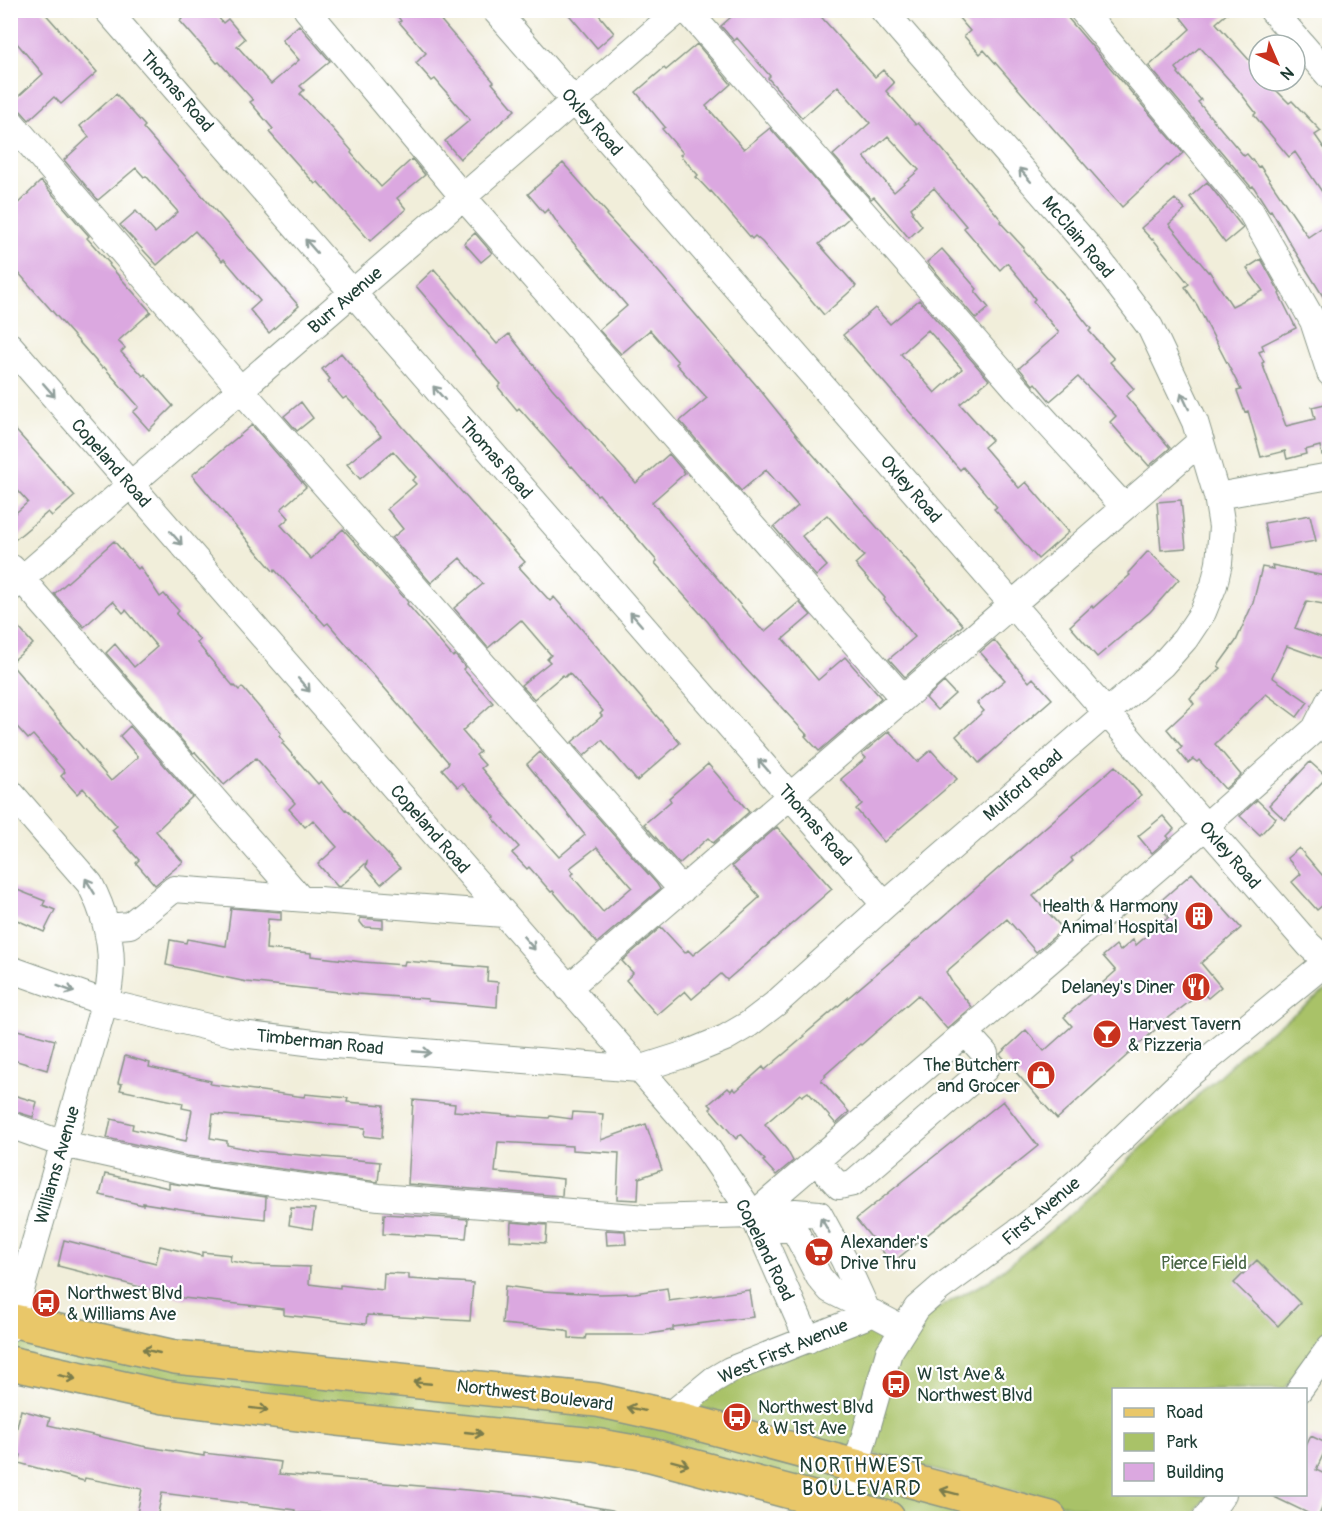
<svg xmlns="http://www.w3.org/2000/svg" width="1340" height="1529" viewBox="0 0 1340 1529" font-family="Pangolin,sans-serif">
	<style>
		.green { fill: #a9c268; stroke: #64804e; stroke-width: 1.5 }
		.building { fill: #dba8e0; fill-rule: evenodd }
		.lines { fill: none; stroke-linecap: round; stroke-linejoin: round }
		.minor-casing { stroke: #889687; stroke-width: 28 }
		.major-casing { stroke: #889687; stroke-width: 36 }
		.minor { stroke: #fff; stroke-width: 26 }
		.major { stroke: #e9c769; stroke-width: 33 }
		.oneway { stroke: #8f9e9a }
		.oneway2 { stroke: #7a7b4c }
		.labels { text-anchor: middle; stroke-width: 4.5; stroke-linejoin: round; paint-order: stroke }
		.street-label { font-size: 18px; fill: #1f3d34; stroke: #fff }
		.poi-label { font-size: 18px; fill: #1f3d34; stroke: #fff; text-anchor: start }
		.park-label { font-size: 18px; fill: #486544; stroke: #fff }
		.neighbourhood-label { font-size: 20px; letter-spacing: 1.5px; fill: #1f3d34; stroke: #fff }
	</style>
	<rect width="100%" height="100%" fill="#fff"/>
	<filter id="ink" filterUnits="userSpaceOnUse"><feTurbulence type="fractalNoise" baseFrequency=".0167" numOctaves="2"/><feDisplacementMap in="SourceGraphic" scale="12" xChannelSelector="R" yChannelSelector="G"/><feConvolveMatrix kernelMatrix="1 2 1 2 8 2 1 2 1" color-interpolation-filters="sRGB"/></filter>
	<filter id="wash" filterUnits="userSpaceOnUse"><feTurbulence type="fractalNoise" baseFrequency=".008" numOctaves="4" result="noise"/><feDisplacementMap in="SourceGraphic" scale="24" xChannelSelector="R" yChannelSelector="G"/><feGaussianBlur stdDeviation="1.35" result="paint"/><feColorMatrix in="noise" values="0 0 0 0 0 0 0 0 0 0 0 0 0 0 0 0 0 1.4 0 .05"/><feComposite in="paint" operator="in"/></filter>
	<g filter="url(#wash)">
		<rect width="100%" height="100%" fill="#f1eeda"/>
		<path class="green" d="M1329,988V1328L1285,1389L1114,1390V1494L1208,1495L1190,1518H1114L689,1405L684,1393L869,1326L882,1338L990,1280L1062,1222L1252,1045Z
			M11,1320L522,1392L1050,1518H888L651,1455L11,1363Z"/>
		<g id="blocks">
			<path class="building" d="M10,10H42L97,72L61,104L54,97L29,120L21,111L10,106V104L43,74L10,35Z
				M175,10H212L223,23L228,19L245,39L237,46L271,84L299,60L282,40L299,25L330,61L300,86L304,90L300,94L333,129L352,151L351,153L381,187L412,159L425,175L397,198L406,209L370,241L318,182L315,184L269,132L273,129L250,102L253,100L219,62L217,63L180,21L182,19Z
				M393,10H432L494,82L492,83L515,110L460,159L445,141L470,120L435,79L432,81L416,63L426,53L399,22L401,21Z
				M565,10H595L614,33L597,48Z
				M739,10H815L875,77L883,70L894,83L886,91L916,125L918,123L943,150L1002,221L1000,222L1024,248L1023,250L1072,305L1091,329L1089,331L1114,359L1110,362L1134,389L1126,396L1170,448L1149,466L1110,422L1116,416L1078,377L1050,401L1035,383L1033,385L1019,368L1059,333L1033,301L1035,299L1022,281L1007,263L1000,270L964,228L966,226L934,188L911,208L913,211L912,213L922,226L909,238L874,197L871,199L833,155L870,123L838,86L802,118L768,78L770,76L737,38L734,41L721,26ZM888,136L919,170L894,192L864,157Z
				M952,10H1061L1183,153L1168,166L1167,165L1122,207L984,50L980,54L964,36L970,31Z
				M1175,10H1231L1216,23L1259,71V81H1267L1289,103L1292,101L1321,131L1315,135L1329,155V202L1295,152L1289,157L1254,115L1256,113L1239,91L1200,47L1176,68L1179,72L1178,73L1201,100L1198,102L1244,156L1247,154L1258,167L1260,166L1308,237L1329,223V306L1288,240L1271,210L1269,211L1253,186L1251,187L1149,66L1190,29Z
				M697,44L731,84L706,106L744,149L770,128L849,218L819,244L856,286L824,315L762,242L755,236L752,239L711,191L710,192L696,177L698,175L680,155L683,153L662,129L665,127L636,92L664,68L666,70Z
				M116,94L145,126L143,128L299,306L269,333L250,310L260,301L224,259L222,261L195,231L157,265L120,225L136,211L155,233L178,212L146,176L144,177L136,168L98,200L64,160L89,137L80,126Z
				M563,163L608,214L606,215L658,271L756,385L802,442L963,625L905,677L889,659L915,637L884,600L885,598L855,564L864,556L827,515L802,536L827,566L816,576L774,527L798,506L766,470L741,491L680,421L707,398L676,364L678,362L650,330L621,354L599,330L627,306L560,227L548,209L544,213L528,194Z
				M41,181L89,236L87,238L110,264L109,265L151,312L118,341L125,348L121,352L143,376L145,374L173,406L149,430L133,412L139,407L104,367L102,368L10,263V211Z
				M1207,182L1243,228L1225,243L1190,197Z
				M1175,199L1185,210L1169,224L1208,272L1209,271L1232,306L1263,291L1247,268L1261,259L1280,293L1279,294L1296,328L1262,345L1264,350L1259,352L1264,362L1262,363L1286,426L1315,419L1312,407L1329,403V455H1322L1320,446L1305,450L1306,454L1287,459L1285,451L1261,457L1248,411L1245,412L1237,391L1241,390L1197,305L1185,287L1189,284L1153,239L1152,240L1141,228Z
				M475,233L492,253L481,262L464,243Z
				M942,249L977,289L975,291L989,308L976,319L927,262Z
				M434,269L497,344L509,334L552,388L636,483L669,454L685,473L652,502L760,628L765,631L799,602L811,615L783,639L818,680L845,657L881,698L819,751L805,736L807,735L731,653L708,622L655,563L657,561L599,494L597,495L572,466L571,467L519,408L517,410L498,387L501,384L416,286Z
				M919,300L989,380L960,404L992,440L984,447L1019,488L1026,482L1069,532L1038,559L994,509L997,507L963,467L960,470L843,335L875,308L890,324ZM928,330L962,369L935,393L901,354Z
				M341,353L403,427L525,562L519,567L550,601L554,597L680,743L637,781L602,740L584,756L572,742L602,716L600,714L603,711L569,673L565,677L563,675L534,699L521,685L550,662L547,659L551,655L521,620L488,648L454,608L483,584L460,558L431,583L392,538L403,529L387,509L416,484L412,480L416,477L393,451L360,479L347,464L381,436L354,405L346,397L343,399L328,381L330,379L322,369Z
				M301,402L313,418L297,431L284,416Z
				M10,424L75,496L52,516L48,512L10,544V518L28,502L10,482Z
				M252,425L306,487L281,509L289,518L281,525L311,559L343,529L408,602L407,604L453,657L455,655L465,667L463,669L493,703L462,731L480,752L476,755L485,765L481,768L503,794L559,857L585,835L527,764L540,752L657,884L660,889L597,943L553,891L551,892L529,867L527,869L512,853L519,847L493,818L495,817L463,783L458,787L442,769L449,763L394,699L328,623L325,625L275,570L274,572L192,475ZM597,847L632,887L603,912L571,875L574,873L570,868Z
				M1181,500L1186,548L1161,550L1157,502Z
				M1310,515L1316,541L1269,549L1264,523Z
				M114,541L138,569L140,567L160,597L164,594L179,611L176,614L200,640L197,643L234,687L235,686L239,690L242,687L281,733L279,736L284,741L282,743L318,784L321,781L345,810L346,809L400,868L381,884L366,867L367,862L340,887L337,886L318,864L337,847L313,820L305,827L289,809L295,803L256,758L224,785L195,752L193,753L106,653L115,644L134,667L157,647L126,610L123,613L113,601L84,627L54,594Z
				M1148,551L1179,579L1150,612L1097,657L1070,626L1092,606L1093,608L1130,575L1128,573Z
				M1272,565L1324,576L1329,605L1307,601L1295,628L1329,640V661L1287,646L1272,677L1308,702L1297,717L1266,694L1215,744L1241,775L1225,789L1199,760L1197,762L1193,759L1188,763L1178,751L1182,747L1167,729L1194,704L1190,698L1221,668L1218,666L1236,641L1253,603L1262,567L1273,569Z
				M19,628L33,644L10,663V636Z
				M994,640L1029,682L1033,678L1052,699L979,763L956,736L984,711L977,703L1005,680L980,652Z
				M10,663L111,781L138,757L120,736L130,726L192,797L156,831L183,862L155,885L136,863L139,860L112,830L117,826L83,788L77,794L61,776L65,772L33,735L28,739L10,719Z
				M944,682L955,694L937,710L926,698Z
				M889,731L917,762L931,750L957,779L884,842L856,809L862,804L841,779L866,758L862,754Z
				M1310,762L1327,777L1285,820L1269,805Z
				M708,764L749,812L713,843L708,838L679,864L644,824L671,801L669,798Z
				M1115,766L1141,795L1071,858L1073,861L1033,896L1063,929L1036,952L1007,919L946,972L953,984L972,1007L947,1029L918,995L861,1045L860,1044L825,1075L826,1076L821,1080L849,1112L836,1124L808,1092L802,1096L800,1094L765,1124L787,1150L793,1161L776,1175L763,1161L765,1160L741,1134L736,1139L710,1109L712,1107L709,1104L728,1088L731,1091L733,1088L736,1091L763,1067L765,1070L805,1036L804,1035L942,918Z
				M1257,800L1276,818L1260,835L1240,816Z
				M1163,816L1174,829L1167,836L1169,838L1152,853L1138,836Z
				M777,827L832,889L727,980L721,974L692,999L685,991L657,1015L626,980L633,973L622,961L661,927L685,953L688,950L693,955L722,931L760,897L732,866Z
				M1299,848L1329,883V900L1317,910L1292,882L1301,874L1287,858Z
				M1192,873L1241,928L1201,963L1221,987L1208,998L1204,994L1199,998L1197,996L1166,1020L1057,1119L1000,1054L1026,1030L1044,1051L1072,1026L1064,1017L1116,971L1103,956L1116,945L1120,951L1133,940L1136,945L1169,917L1157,904Z
				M10,887L45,901L43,905L55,910L44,932L10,917Z
				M231,908L281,912V920L268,919L266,949L311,953V956L363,962L404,965L405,961L488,968L487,981L498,982L497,1007L428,1001V999L357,994L247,982L166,965L170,940L186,943L187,939L226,946Z
				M360,918L383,920V928L364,927L360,922Z
				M10,1028L55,1040L47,1070L10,1059Z
				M125,1056L150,1063L149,1067L211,1081L210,1084L304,1097L305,1094L348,1098L347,1102L384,1105L382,1138L364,1136L365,1128L213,1114L210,1138L227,1141V1145L257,1151L380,1162L378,1182L187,1156L107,1138L111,1119L133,1124L132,1129L186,1141L192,1110L182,1108L183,1103L120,1090L122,1084L118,1083Z
				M10,1094L37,1102L33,1117L10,1110Z
				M413,1100L455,1104L454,1111L549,1118L550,1116L572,1119L573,1112L603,1114L601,1140L646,1124L662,1170L639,1178L638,1200L617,1199L619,1153L572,1150V1146L498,1142L495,1172L563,1179L562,1196L408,1184Z
				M1003,1101L1038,1146L892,1263L856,1219Z
				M105,1174L169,1188V1183L266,1197L265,1219L194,1211L143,1203V1205L100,1195Z
				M291,1208L315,1209L312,1229L289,1225Z
				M384,1214L468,1219L466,1238L383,1234Z
				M511,1222L547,1225L546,1243L510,1241Z
				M606,1230L625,1231L626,1244L607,1245Z
				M64,1240L156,1263L160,1246L202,1256V1252L231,1255L230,1261L252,1265L310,1267L309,1284L340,1288V1285L383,1290L384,1273L409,1274V1279L473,1283L470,1321L367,1315L366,1324L284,1315V1309L183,1298L58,1266Z
				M1257,1260L1300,1303L1278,1326L1234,1283Z
				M505,1286L542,1291L600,1294L635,1293L667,1288L669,1301L749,1290L753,1317L673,1327V1330L643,1335H586L585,1339L569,1338V1332L565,1331V1330L502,1324Z
				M21,1410L50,1418L48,1425L142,1446L204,1456V1453L281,1462L279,1474L525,1495L612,1510L614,1511L613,1518H367L319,1513H295V1510L162,1493L157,1518H136L142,1489L85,1478L84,1481L19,1463L21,1455L11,1453Z
				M1311,1436L1328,1444L1316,1470L1329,1476V1491L1318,1518L1268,1494H1305V1448Z"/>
		</g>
	</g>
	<g filter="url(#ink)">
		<use href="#blocks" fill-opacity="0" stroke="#889687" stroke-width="1.5"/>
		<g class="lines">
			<g class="minor-casing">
				<path id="minor" d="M107,10L885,905
					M307,10L464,198L903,698
					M495,10L1309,945L1330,964
					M687,10L1016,388L1124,507
					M1082,10L1250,210L1313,321L1330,373
					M1272,10L1330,77
					M10,121L241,390L682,890
					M10,346L703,1142L753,1215L808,1340
					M1217,496L1330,476
					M12,568L300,898
					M10,589L679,10
					M10,792L90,884C107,917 115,950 109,987L10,1328
					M107,927L130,925L174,889L504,914
					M10,969L103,1002L233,1033L322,1044L639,1069L686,1054L725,1038L749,1024L775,1004L885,905L1162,665L1185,639L1203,612L1214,585L1219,563L1222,527L1217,496L1195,422L1150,327L1094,253L883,10
					M568,988L1201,441
					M10,1125L63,1144L184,1171L379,1197L647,1218L753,1215L1191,839L1315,729L1330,699
					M816,1161L839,1186L853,1183L985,1069V1054L966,1033
					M775,1221L795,1212L819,1214L844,1260L869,1315
					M779,1229H794L819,1277L830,1290L852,1301L862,1317
					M1299,1390L1330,1347
					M669,1416L713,1380L730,1370L869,1315L873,1313L903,1329
					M841,1518L889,1352L917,1308L940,1288L1028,1224L1078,1181L1185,1078L1330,959
					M1206,1518L1223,1494"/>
			</g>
			<g class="major-casing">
				<path id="major" d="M10,1320L175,1357L597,1400L669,1416L1050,1518
					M10,1363L164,1397L337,1419L595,1445L651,1455L888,1518"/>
			</g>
			<use href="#minor" class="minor"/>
			<use href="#major" class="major"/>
		</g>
		<defs><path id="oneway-shaft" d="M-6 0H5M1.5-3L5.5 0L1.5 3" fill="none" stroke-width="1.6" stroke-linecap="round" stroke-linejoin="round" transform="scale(1.5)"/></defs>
		<g class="oneway">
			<use href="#oneway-shaft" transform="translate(1025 175) rotate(-131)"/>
			<use href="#oneway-shaft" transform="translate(311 246) rotate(-131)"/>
			<use href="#oneway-shaft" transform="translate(49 390) rotate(49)"/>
			<use href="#oneway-shaft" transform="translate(439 393) rotate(-131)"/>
			<use href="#oneway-shaft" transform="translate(1185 401) rotate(-115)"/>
			<use href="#oneway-shaft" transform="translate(176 538) rotate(49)"/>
			<use href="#oneway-shaft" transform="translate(636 619) rotate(-131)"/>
			<use href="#oneway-shaft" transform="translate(304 685) rotate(49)"/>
			<use href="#oneway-shaft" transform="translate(764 766) rotate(-131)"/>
			<use href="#oneway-shaft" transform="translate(90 886) rotate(-121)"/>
			<use href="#oneway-shaft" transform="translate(529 943) rotate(49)"/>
			<use href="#oneway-shaft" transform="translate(66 989) rotate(20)"/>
			<use href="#oneway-shaft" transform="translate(422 1052) rotate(5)"/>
			<use href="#oneway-shaft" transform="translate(825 1225) rotate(-120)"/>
		</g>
		<g class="oneway2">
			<use href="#oneway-shaft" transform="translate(151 1351) rotate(-167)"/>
			<use href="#oneway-shaft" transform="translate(67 1377) rotate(13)"/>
			<use href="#oneway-shaft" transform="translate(422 1383) rotate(-175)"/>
			<use href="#oneway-shaft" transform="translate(259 1409) rotate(7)"/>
			<use href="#oneway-shaft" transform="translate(636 1409) rotate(-168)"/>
			<use href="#oneway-shaft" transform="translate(474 1433) rotate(6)"/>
			<use href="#oneway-shaft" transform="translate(680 1463) rotate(15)"/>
			<use href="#oneway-shaft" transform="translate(949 1492) rotate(-165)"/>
		</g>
	</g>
	<defs>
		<g id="building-disc" transform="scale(1.5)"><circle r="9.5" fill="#c8321e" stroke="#fff"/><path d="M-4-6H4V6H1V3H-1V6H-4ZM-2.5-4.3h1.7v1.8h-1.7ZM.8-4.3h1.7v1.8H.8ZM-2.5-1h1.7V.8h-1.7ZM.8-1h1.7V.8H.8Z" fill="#fff"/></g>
		<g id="restaurant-disc" transform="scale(1.5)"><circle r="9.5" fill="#c8321e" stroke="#fff"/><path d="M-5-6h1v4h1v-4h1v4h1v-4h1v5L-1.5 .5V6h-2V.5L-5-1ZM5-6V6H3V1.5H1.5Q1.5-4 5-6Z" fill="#fff"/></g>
		<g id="bar-disc" transform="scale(1.5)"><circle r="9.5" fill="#c8321e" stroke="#fff"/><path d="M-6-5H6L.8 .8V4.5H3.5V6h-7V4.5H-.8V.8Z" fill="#fff"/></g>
		<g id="shop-disc" transform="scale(1.5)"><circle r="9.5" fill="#c8321e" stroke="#fff"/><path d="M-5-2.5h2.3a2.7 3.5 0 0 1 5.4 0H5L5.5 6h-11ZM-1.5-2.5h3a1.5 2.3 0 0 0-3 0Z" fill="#fff"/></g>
		<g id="supermarket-disc" transform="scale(1.5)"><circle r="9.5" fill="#c8321e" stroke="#fff"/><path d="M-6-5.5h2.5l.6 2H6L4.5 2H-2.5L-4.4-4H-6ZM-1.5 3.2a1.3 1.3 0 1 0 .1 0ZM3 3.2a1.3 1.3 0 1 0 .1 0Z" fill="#fff"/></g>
		<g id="bus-disc" transform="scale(1.5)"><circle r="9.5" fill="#c8321e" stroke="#fff"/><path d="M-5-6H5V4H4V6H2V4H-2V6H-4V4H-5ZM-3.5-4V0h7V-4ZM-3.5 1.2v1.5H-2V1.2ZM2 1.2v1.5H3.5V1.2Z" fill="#fff"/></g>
	</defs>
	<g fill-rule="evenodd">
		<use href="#building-disc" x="1199" y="916"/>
		<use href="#restaurant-disc" x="1196" y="987"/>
		<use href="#bar-disc" x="1107" y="1034"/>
		<use href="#shop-disc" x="1041" y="1075"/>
		<use href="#supermarket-disc" x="819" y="1252"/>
		<use href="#bus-disc" x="46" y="1303"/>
		<use href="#bus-disc" x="896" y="1384"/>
		<use href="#bus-disc" x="737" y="1417"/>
	</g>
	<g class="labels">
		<g class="street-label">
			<text transform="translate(177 91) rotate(49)" y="6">Thomas Road</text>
			<text transform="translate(592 122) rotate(49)" y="6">Oxley Road</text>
			<text transform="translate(1078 237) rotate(50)" y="6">McClain Road</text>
			<text transform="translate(345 300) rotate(-41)" y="6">Burr Avenue</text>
			<text transform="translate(496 458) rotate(49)" y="6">Thomas Road</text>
			<text transform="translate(111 463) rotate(49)" y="6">Copeland Road</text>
			<text transform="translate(911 489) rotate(49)" y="6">Oxley Road</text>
			<text transform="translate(1023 785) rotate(-41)" y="6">Mulford Road</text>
			<text transform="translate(815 825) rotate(49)" y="6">Thomas Road</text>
			<text transform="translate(430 829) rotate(49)" y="6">Copeland Road</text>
			<text transform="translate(1230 855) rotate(49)" y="6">Oxley Road</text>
			<text transform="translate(320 1042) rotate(6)" y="6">Timberman Road</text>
			<text transform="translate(57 1165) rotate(-74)" y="6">Williams Avenue</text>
			<text transform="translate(1041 1211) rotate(-40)" y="6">First Avenue</text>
			<text transform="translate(765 1250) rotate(64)" y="6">Copeland Road</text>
			<text transform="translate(783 1351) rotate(-23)" y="6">West First Avenue</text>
			<text transform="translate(535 1395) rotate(7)" y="6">Northwest Boulevard</text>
		</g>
		<g class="poi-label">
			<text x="1178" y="912" text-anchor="end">Health &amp; Harmony<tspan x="1178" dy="21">Animal Hospital</tspan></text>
			<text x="1175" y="993" text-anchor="end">Delaney's Diner</text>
			<text x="1128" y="1030">Harvest Tavern<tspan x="1128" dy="21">&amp; Pizzeria</tspan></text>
			<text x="1020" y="1071" text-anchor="end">The Butcherr<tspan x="1020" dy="21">and Grocer</tspan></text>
			<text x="840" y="1248">Alexander's<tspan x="840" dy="21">Drive Thru</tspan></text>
			<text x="67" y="1299">Northwest Blvd<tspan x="67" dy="21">&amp; Williams Ave</tspan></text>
			<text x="917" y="1380">W 1st Ave &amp;<tspan x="917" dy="21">Northwest Blvd</tspan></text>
			<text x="758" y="1413">Northwest Blvd<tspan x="758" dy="21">&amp; W 1st Ave</tspan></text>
		</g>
		<g class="park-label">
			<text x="1204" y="1269">Pierce Field</text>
		</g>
		<g class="neighbourhood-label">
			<text x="862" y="1472">NORTHWEST<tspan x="862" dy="23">BOULEVARD</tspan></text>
		</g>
	</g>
	<rect width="1340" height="1529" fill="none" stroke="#fff" stroke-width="36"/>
	<rect x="1112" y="1388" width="195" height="108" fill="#ffffff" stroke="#a5b1ae" stroke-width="1.5"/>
	<rect x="1124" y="1408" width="30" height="9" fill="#e9c769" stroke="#a5b1ae" stroke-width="1.5"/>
	<text x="1166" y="1418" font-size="18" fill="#1f3d34">Road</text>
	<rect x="1124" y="1433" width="30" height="18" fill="#a9c268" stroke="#a5b1ae" stroke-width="1.5"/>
	<text x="1166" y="1448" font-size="18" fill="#1f3d34">Park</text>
	<rect x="1124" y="1463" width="30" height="18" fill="#dba8e0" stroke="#a5b1ae" stroke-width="1.5"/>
	<text x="1166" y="1478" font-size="18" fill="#1f3d34">Building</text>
	<g transform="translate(1277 63) rotate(136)"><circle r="28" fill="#ffffff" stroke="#a5b1ae" stroke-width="1.5"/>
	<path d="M0-4.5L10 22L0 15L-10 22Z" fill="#c8321e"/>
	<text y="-9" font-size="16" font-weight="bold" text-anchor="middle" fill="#1f3d34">N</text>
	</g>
</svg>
